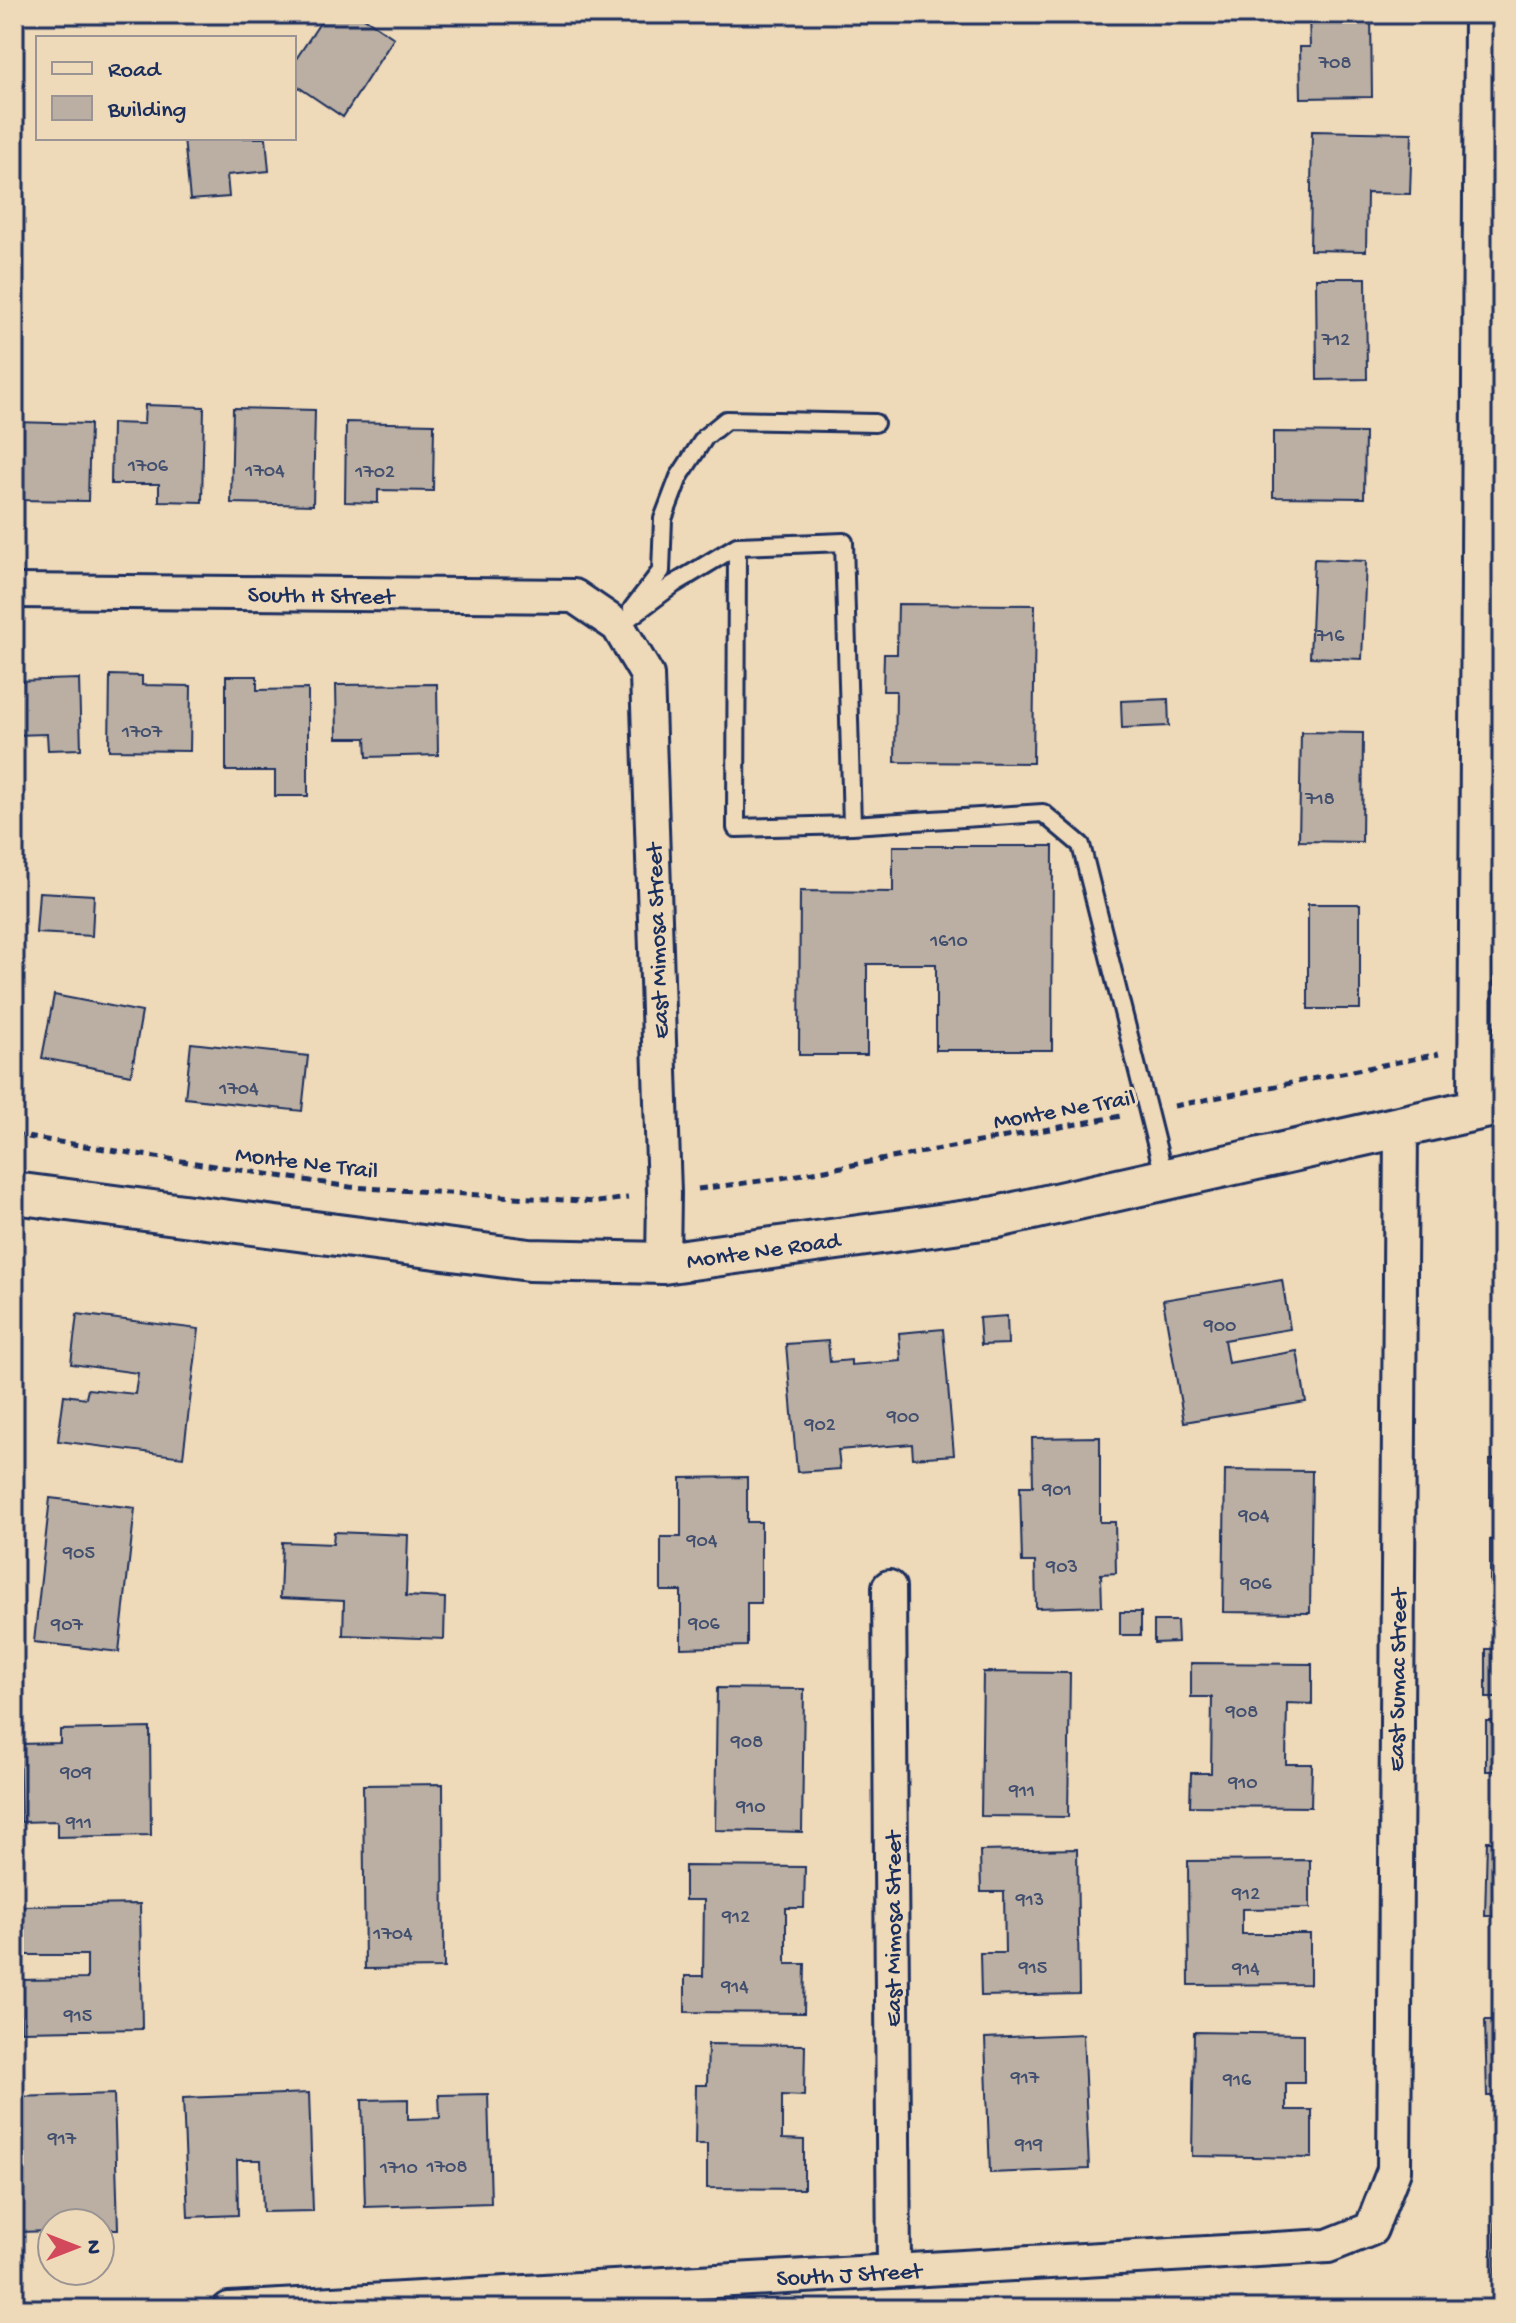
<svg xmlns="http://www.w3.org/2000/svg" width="1516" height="2323" viewBox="0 0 1516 2323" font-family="'Gochi Hand',sans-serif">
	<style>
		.building { fill: #baafa2; stroke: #1b2f5e; stroke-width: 2 }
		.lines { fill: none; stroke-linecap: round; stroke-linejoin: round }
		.service-casing { stroke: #1b2f5e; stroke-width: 22 }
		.minor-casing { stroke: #1b2f5e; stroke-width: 38 }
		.tertiary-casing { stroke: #1b2f5e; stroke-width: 46 }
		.path { stroke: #1b2f5e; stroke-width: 5; stroke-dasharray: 8 6; stroke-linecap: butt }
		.service { stroke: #eed9b8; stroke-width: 16 }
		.minor { stroke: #eed9b8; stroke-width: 32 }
		.tertiary { stroke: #eed9b8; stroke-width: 40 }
		.labels { text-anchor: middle; stroke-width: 6; stroke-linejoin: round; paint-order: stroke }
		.number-label { font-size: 20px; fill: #434f6f }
		.street-label { font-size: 24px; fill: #1b2f5e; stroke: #eed9b8 }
	</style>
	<rect width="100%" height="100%" fill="#eed9b8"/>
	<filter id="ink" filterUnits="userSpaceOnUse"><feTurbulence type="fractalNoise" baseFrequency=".0125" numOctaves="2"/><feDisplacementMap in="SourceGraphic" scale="16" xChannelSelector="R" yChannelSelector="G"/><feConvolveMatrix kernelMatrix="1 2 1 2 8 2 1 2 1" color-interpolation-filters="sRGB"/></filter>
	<g filter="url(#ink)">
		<path class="building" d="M326,14H358L394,38L343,117L294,84V62Z
			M1309,14H1371L1372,97L1301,98L1300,47H1310Z
			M14,50H23L21,126H14Z
			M1312,131L1412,133L1410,194L1367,193L1366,251L1310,250Z
			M184,138H266L269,171L227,175L229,197L190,200Z
			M1316,278H1366L1367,379L1317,380Z
			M145,405L204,407L202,502L159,501V484H111L112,423L144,424Z
			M233,408L315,410L313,505L231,503Z
			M14,422L90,424L88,501L14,500Z
			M346,422L434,424L433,491L378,490V503L345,502Z
			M1273,432L1365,433L1364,498L1273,497Z
			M1314,559L1366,561L1362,659L1310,657Z
			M898,604L1035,605L1033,763L895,762L896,691H883L884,654H897Z
			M110,675L142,676V685L191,686L190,751L109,750Z
			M226,676H257V690L308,689V796H275V771H226Z
			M79,679L81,749L48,750L47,734L14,735V681Z
			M437,684L438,755L367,757L366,738H337L336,685Z
			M1168,699L1169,726L1122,728L1121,701Z
			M1301,732L1363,733L1362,842L1299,841Z
			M893,846H1053L1052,1050H936V964H867V1055H799L800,891L893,892Z
			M39,892L94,895L92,936L36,933Z
			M1308,904H1360V1009H1308Z
			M54,995L142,1012L131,1075L42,1058Z
			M191,1043L308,1056L302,1111L185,1098Z
			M1282,1280L1290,1329L1224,1340L1228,1363L1297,1351L1306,1402L1184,1422L1163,1300Z
			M77,1314L199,1329L183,1457L58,1441L64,1395L86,1398L88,1389L135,1394L138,1373L71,1364Z
			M1007,1316L1008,1344L981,1345L979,1318Z
			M943,1329L954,1455L913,1458L912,1444L838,1450L840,1469L797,1472L786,1344L828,1341L830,1362L851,1360V1365L901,1361L899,1333Z
			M1100,1437V1522H1115L1116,1573L1101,1574L1102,1606L1036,1608L1035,1562H1022L1020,1486H1033L1032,1438Z
			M1502,1459V1505H1490V1460Z
			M1225,1470L1312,1471L1310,1613L1223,1612Z
			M747,1477V1522H761V1603H747V1646L681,1648V1591H661V1537H681V1478Z
			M50,1498L135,1508L119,1652L34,1642Z
			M334,1532L408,1535L406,1596L445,1598L444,1639L343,1635L344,1601L280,1598L282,1542L333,1544Z
			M1490,1540H1502V1585H1490Z
			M1120,1612H1141V1635H1120Z
			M1154,1621H1177L1178,1642L1154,1643Z
			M1486,1649H1502V1698H1486Z
			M1191,1663L1312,1664V1704L1287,1703L1286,1764H1312L1311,1807L1190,1806L1191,1773H1211L1212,1697H1191Z
			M983,1672L1070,1673L1068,1817L981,1816Z
			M717,1688L804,1689L802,1832L715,1830Z
			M1486,1721H1502V1771H1486Z
			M150,1728L151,1835L57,1837V1821L21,1822L19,1744L60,1743V1730Z
			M443,1784L444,1968L365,1969L363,1785Z
			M1487,1841H1502V1916H1485Z
			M1077,1849L1079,1994L981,1996L980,1953H1005L1004,1892H981L980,1851Z
			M1310,1860V1908L1242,1909V1934H1310V1984L1189,1985L1188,1861Z
			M685,1866L805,1867L804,1908H786V1964H805L804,2013L685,2012V1976H703L704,1900H685Z
			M140,1904L142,2029L21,2031L20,1980L87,1979V1955H21V1906Z
			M1485,2020H1502V2096H1487Z
			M1194,2032L1304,2034V2083H1286V2110H1312V2158L1192,2156Z
			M1083,2034L1089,2169L990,2173L985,2038Z
			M708,2044L805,2045L804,2096L782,2095V2139L804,2140V2189L707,2188V2144H695L696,2085H707Z
			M309,2093L313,2211L263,2212L261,2160H237L238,2215L188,2217L183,2098Z
			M114,2094L118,2229H100V2223H52V2231L19,2232L15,2097Z
			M488,2094L491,2203L365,2207L362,2100L408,2099V2119L440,2118L439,2095Z
			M1496,2165H1502V2309H1494Z"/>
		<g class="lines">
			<g class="service-casing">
				<path id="service" d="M632,609L661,571L663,519L679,477L705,437L726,420L875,423
					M618,626L674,584L737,546L736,828L852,825L844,542L737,546
					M852,825L1043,813L1081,845L1165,1179"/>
			</g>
			<g class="minor-casing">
				<path id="minor" d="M14,591L574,596L618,626L647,675L664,1193L663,1263
					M1475,1110L1481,14
					M889,1587L894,2271
					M229,2309L1328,2246L1371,2229L1394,2170L1401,1126"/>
			</g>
			<g class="tertiary-casing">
				<path id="tertiary" d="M14,1193L529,1260L663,1263L997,1217L1502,1104"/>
			</g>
			<path class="path" d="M1174,1106L1439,1054
				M14,1135L350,1187L597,1202L628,1198
				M698,1189L776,1179L1121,1116"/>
			<use href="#service" class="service"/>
			<use href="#minor" class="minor"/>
			<use href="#tertiary" class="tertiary"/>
		</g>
	</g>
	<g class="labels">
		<g class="number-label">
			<text x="1335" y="68">708</text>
			<text x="1336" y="345">712</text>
			<text x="148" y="471">1706</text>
			<text x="265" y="476">1704</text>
			<text x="375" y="477">1702</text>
			<text x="1330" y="641">716</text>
			<text x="142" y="737">1707</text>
			<text x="1320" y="804">718</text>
			<text x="949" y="946">1610</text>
			<text x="239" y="1094">1704</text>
			<text x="1220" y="1331">900</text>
			<text x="903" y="1422">900</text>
			<text x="820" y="1430">902</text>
			<text x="1057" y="1495">901</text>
			<text x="1254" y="1521">904</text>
			<text x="702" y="1546">904</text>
			<text x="79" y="1558">905</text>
			<text x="1062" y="1572">903</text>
			<text x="1256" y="1589">906</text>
			<text x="704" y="1629">906</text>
			<text x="67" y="1630">907</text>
			<text x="1242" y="1717">908</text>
			<text x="747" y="1747">908</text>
			<text x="76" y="1778">909</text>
			<text x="1243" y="1788">910</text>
			<text x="1022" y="1796">911</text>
			<text x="751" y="1812">910</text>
			<text x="79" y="1828">911</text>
			<text x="1246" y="1899">912</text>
			<text x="1030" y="1905">913</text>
			<text x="736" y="1922">912</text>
			<text x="393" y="1939">1704</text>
			<text x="1033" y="1973">915</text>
			<text x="1246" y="1974">914</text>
			<text x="735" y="1992">914</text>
			<text x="78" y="2021">915</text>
			<text x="1025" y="2083">917</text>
			<text x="1237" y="2085">916</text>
			<text x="62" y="2144">917</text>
			<text x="1029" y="2150">919</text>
			<text x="447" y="2172">1708</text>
			<text x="399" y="2173">1710</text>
		</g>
		<g class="street-label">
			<text transform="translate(321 594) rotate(1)" y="8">South H Street</text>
			<text transform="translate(656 941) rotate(-92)" y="8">East Mimosa Street</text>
			<text transform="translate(1064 1108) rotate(-10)" y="8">Monte Ne Trail</text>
			<text transform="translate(307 1161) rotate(7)" y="8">Monte Ne Trail</text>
			<text transform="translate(763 1249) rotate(-8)" y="8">Monte Ne Road</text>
			<text transform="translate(1396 1680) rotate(-89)" y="8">East Sumac Street</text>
			<text transform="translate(892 1929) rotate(-90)" y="8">East Mimosa Street</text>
			<text transform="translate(849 2273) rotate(-3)" y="8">South J Street</text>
		</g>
	</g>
	<rect width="1516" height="2323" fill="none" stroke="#eed9b8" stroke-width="48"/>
	<rect x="24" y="24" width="1468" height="2275" fill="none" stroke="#1b2f5e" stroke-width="3" filter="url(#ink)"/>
	<rect x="36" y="36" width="260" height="104" fill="#eed9b8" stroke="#9a9594" stroke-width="2"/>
	<rect x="52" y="62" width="40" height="12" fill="#eed9b8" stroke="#9a9594" stroke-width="2"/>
	<text x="108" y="76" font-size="24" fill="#1b2f5e">Road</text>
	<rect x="52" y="96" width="40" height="24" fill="#baafa2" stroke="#9a9594" stroke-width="2"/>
	<text x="108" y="116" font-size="24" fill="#1b2f5e">Building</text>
	<g transform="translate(76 2247) rotate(90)"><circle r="38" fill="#eed9b8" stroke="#9a9594" stroke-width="2"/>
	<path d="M0-6L14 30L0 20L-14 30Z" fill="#d1495b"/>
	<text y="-12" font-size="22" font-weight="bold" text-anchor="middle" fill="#1b2f5e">N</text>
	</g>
</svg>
